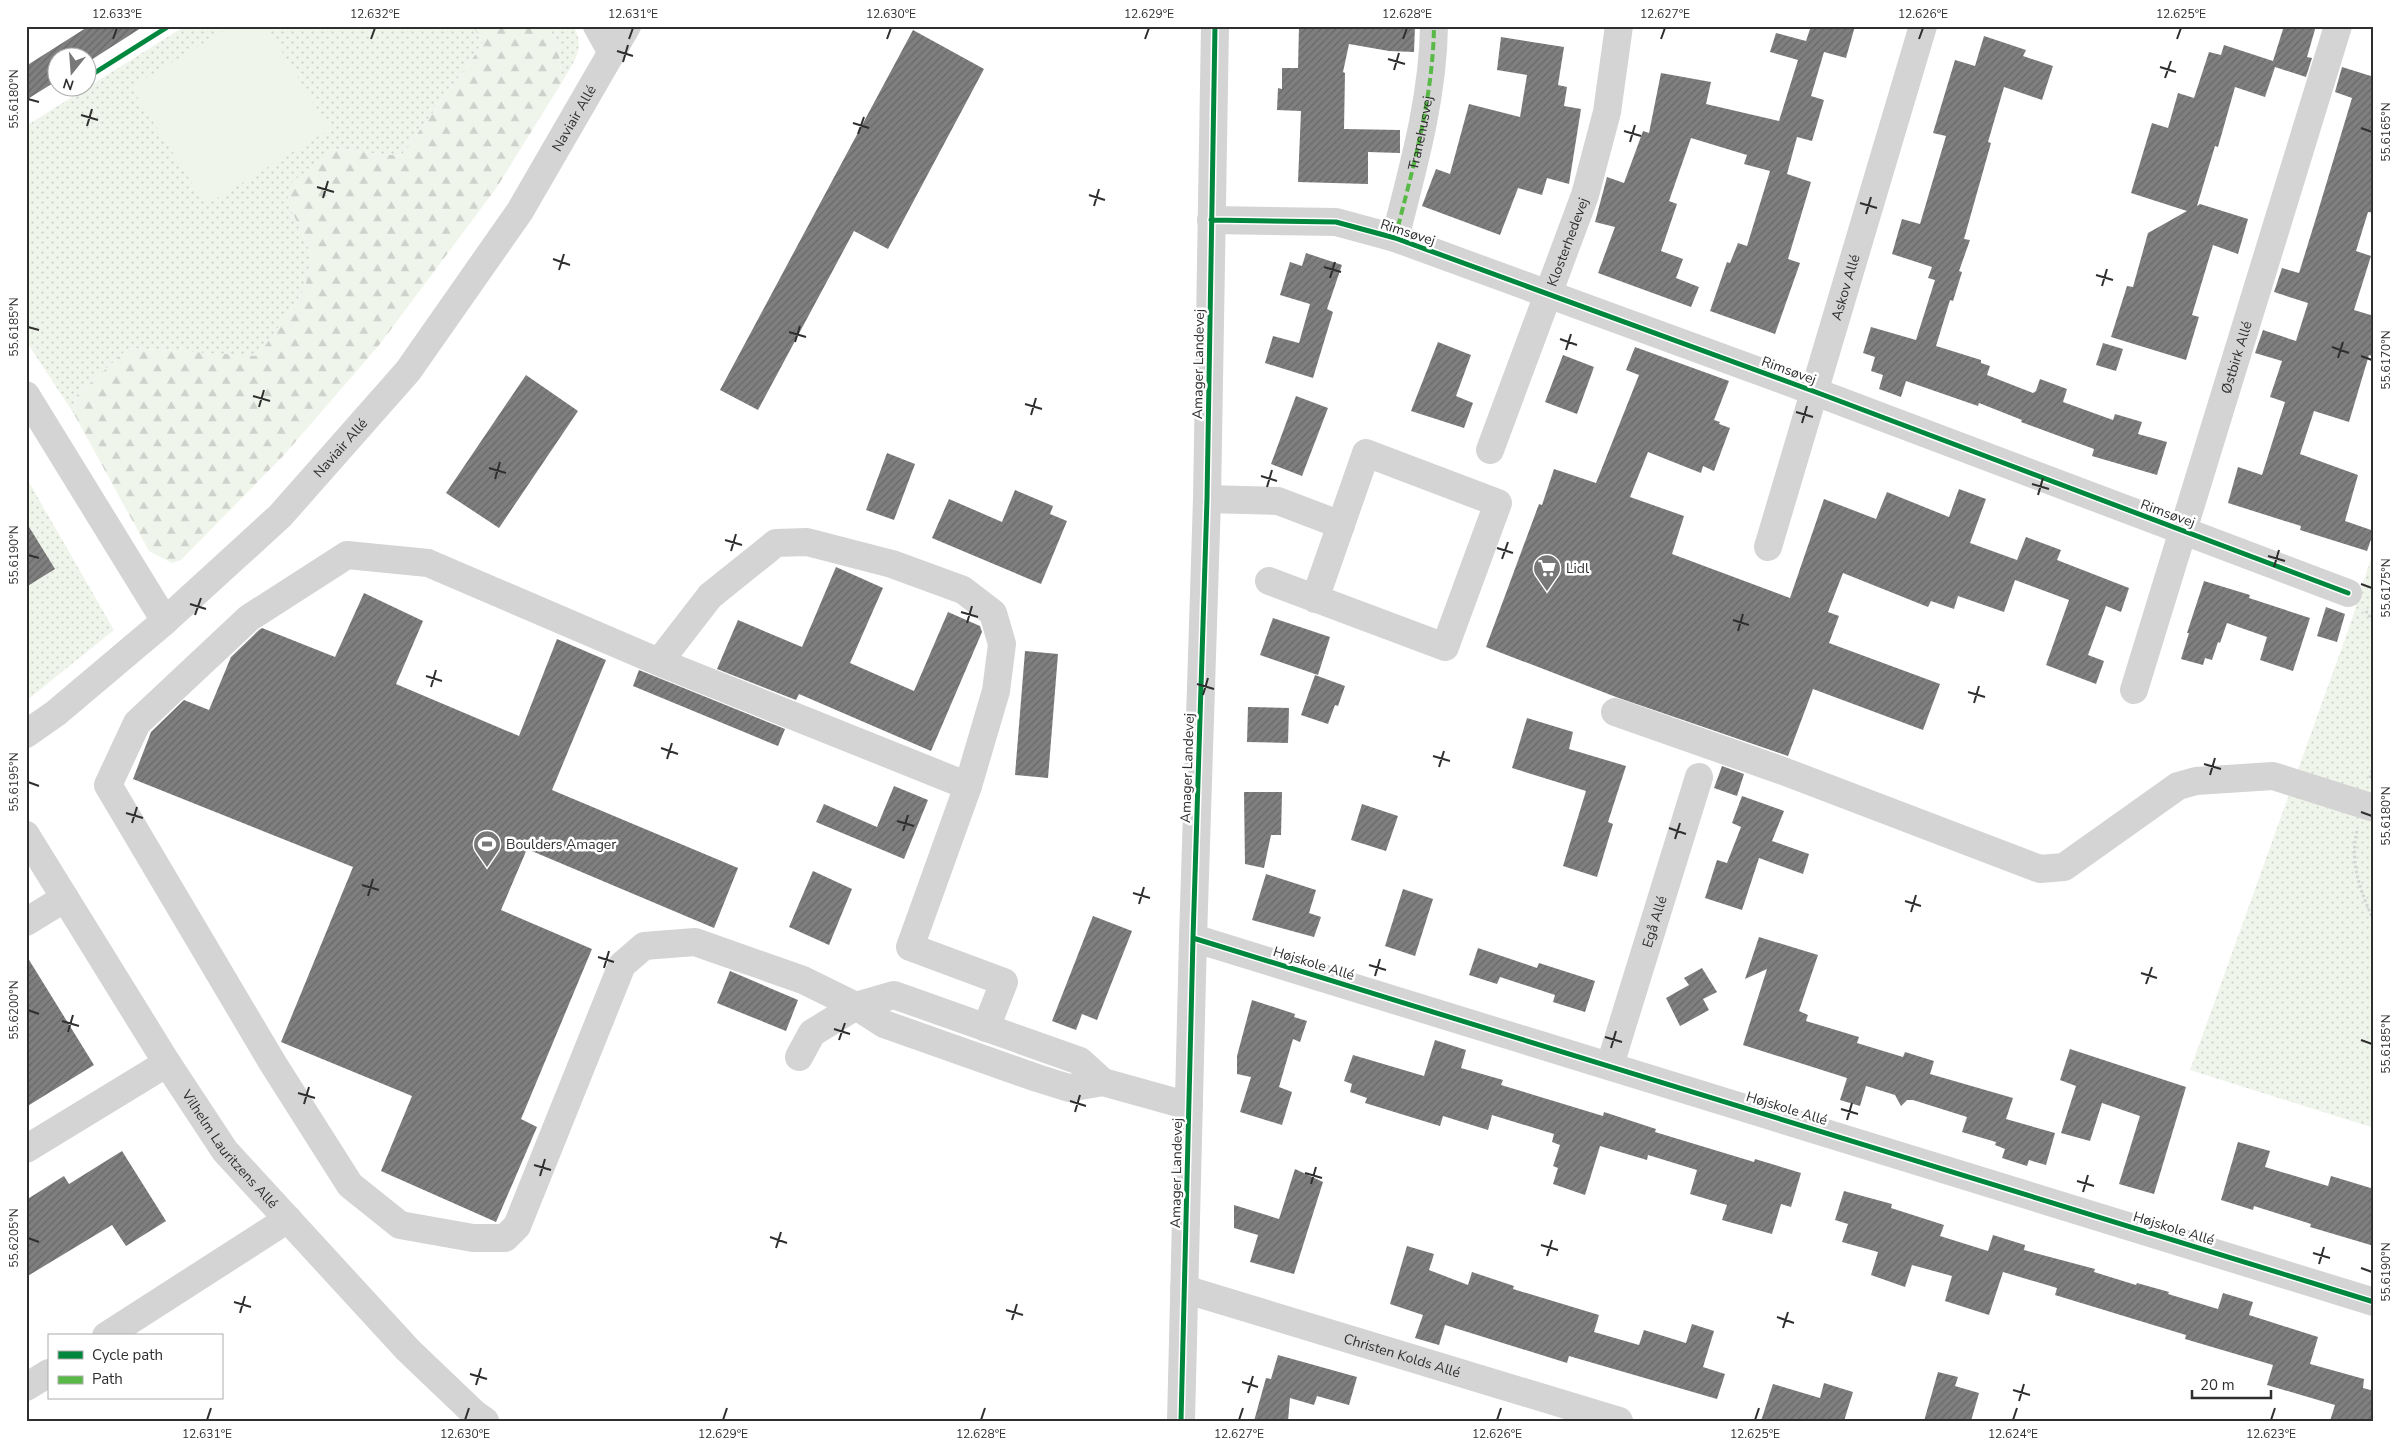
<svg xmlns="http://www.w3.org/2000/svg" width="2400" height="1447" viewBox="0 0 2400 1447" font-family="'Nunito Sans',sans-serif">
	<style>
		.grass { fill: url(#grass-dots) }
		.forest { fill: url(#forest-firs) }
		.pitch { fill: #f0f5eb }
		.building { fill: url(#building-hatch) }
		.lines { fill: none; stroke-linecap: round; stroke-linejoin: round }
		.path { stroke: #d4d4d4; stroke-width: 3; stroke-dasharray: 2.5 2.5; stroke-linecap: butt }
		.minor { stroke: #d4d4d4; stroke-width: 28 }
		.quiet { stroke: #58b947; stroke-width: 4; stroke-dasharray: 8 4; stroke-linecap: butt }
		.cycleway-casing { stroke: #fff; stroke-width: 8 }
		.cycleway { stroke: #00873e; stroke-width: 5 }
		.ticks { fill: none; stroke: #2f2f2f; stroke-width: 2 }
		.labels { text-anchor: middle; stroke-width: 5; stroke-linejoin: round; paint-order: stroke }
		.street-label { font-size: 14px; fill: #2f2f2f; stroke: #fff }
		.poi-label { font-size: 14px; fill: #2f2f2f; stroke: #fff; text-anchor: start }
		.neatline { fill: none; stroke: #2f2f2f; stroke-width: 2 }
		.ticks-label { font-size: 12px; text-anchor: middle; fill: #2f2f2f }
	</style>
	<defs>
		<pattern id="grass-dots" width="8" height="8" patternUnits="userSpaceOnUse" patternTransform="scale(1.25)"><rect width="8" height="8" fill="#f0f5eb"/><path d="M2 2h.1M6 6h.1" fill="none" stroke="#ced2ca" stroke-width="1.8" stroke-linecap="round"/></pattern>
		<pattern id="forest-firs" width="22" height="20" patternUnits="userSpaceOnUse" patternTransform="scale(1.25)"><rect width="22" height="20" fill="#f0f5eb"/><path d="M5 1l3.5 6h-7zM16 11l3.5 6h-7z" fill="#ced2ca"/></pattern>
		<pattern id="building-hatch" width="6" height="6" patternUnits="userSpaceOnUse" patternTransform="scale(1.25)"><rect width="6" height="6" fill="#7f7f7f"/><path d="M-1 1l2-2M0 6l6-6M5 7l2-2" fill="none" stroke="#686868"/></pattern>
	</defs>
	<rect width="100%" height="100%" fill="#fff"/>
	<path class="grass" d="M185,26H473L483,44L401,156L335,149L287,200L313,258L304,290L258,357L129,348L76,396L74,414L26,341V126Z
		M547,26H573C587,48 573,62 562,82L558,43Z
		M26,477L114,630L26,701Z
		M2374,548V1128L2190,1070L2350,625Z"/>
	<path class="forest" d="M473,26H547L558,43L562,82L497,187L380,344L284,455L181,560L172,563L149,551L74,414L76,396L129,348L258,356L304,290L313,258L287,200L292,182L335,149L401,156L483,44Z"/>
	<path class="pitch" d="M232,26H266L330,129L206,205L131,87Z"/>
	<path class="building" d="M89,26H144L88,62V58H58V80L26,100V66Z
		M1299,26H1415L1414,52L1389,51L1349,44L1343,72L1345,73L1344,129L1400,130V153L1368,152V184L1298,182L1301,111L1277,110L1278,88L1282,89V68H1298Z
		M1811,26H1855L1846,58L1824,52L1811,96L1824,100L1812,141L1797,137L1787,174L1811,182L1788,259L1800,263L1775,334L1710,311L1727,262L1730,263L1738,243L1747,246L1770,171L1744,164L1747,155L1691,138L1669,201L1677,204L1661,251L1683,259L1676,278L1699,287L1691,307L1598,273L1615,227L1595,222L1607,177L1624,183L1643,131L1649,133L1661,73L1711,82L1706,104L1779,121L1798,60L1770,52L1776,33L1806,41Z
		M2284,26H2316L2307,57L2312,58L2306,77L2275,67L2265,97L2235,87L2218,147L2215,146L2197,206L2200,204L2248,219L2238,254L2213,245L2192,315L2199,317L2186,360L2111,337L2127,286L2133,287L2148,233L2187,211L2131,193L2152,123L2168,128L2178,93L2194,98L2209,52L2221,55L2224,45L2273,61Z
		M913,30L984,69L888,249L854,231L758,410L720,390Z
		M1984,36L2026,50L2023,56L2053,66L2042,100L2004,87L1988,142L1991,143L1964,239L1970,240L1959,271L1962,272L1953,301L1950,300L1936,346L1981,360V363L1990,366L1987,375L2033,393L2036,391L2040,379L2067,389L2063,402L2113,420L2115,414L2142,422L2138,434L2167,442L2157,475L2092,456L2094,449L2021,422L2022,420L1979,403L1978,406L1906,381L1901,397L1879,389L1883,375L1871,371L1875,357L1863,353L1871,327L1916,340L1935,280L1928,278L1932,267L1892,254L1902,219L1920,224L1946,136L1933,133L1955,60L1975,66Z
		M1501,37L1564,47L1558,85L1567,87L1564,106L1581,109L1569,184L1547,178L1542,195L1518,188L1500,235L1422,206L1436,169L1450,174L1469,104L1520,117L1527,75L1497,70Z
		M2342,67L2374,77V213L2368,212L2356,251L2371,256L2354,310L2374,316V357L2369,355L2349,422L2314,411L2300,454L2358,475L2345,521L2374,531L2367,551L2300,530L2301,526L2228,503L2238,467L2262,475L2285,402L2270,397L2282,361L2255,353L2263,330L2296,341L2308,303L2274,292L2282,268L2299,273L2316,218L2352,98L2335,92Z
		M1306,253L1342,265L1327,309L1333,312L1313,378L1265,363L1273,336L1299,343L1310,304L1280,295L1290,262L1302,266Z
		M1438,342L1471,355L1456,396L1473,403L1464,428L1411,411Z
		M2103,343L2123,349L2116,371L2096,365Z
		M1635,347L1729,381L1714,420L1720,422L1719,424L1730,428L1714,471L1703,466L1701,473L1648,452L1630,497L1684,516L1672,554L1790,598L1824,499L1876,519L1887,492L1949,517L1959,489L1986,499L1970,543L2017,560L2026,537L2061,550L2057,560L2129,588L2121,612L2106,606L2088,655L2104,661L2096,684L2046,665L2069,600L2015,580L2004,612L1958,596L1954,609L1931,601L1928,607L1843,573L1828,612L1839,616L1829,643L1940,684L1923,730L1813,689L1788,756L1616,697L1486,647L1539,504L1542,505L1554,469L1596,483L1639,375L1626,370Z
		M1563,355L1594,367L1577,414L1545,402Z
		M526,375L578,411L499,528L446,493Z
		M1296,396L1328,408L1302,476L1271,464Z
		M887,453L915,464L894,520L866,510Z
		M1015,490L1053,506L1050,514L1067,521L1041,584L932,538L949,499L1002,522Z
		M26,522L55,569L26,587Z
		M836,567L883,588L850,663L914,691L948,612L980,626L982,632L931,751L799,694L796,700L717,669L738,620L802,647Z
		M2204,581L2250,595L2249,598L2310,618L2293,671L2260,660L2267,637L2227,623L2220,643L2218,642L2212,660L2205,658L2203,665L2181,659L2189,633H2187Z
		M364,593L423,621L396,684L519,736L557,639L606,660L552,790L738,868L714,928L527,849L501,910L592,949L521,1119L537,1127L496,1222L381,1171L412,1096L281,1042L353,867L133,779L151,732L184,700L209,710L231,657L259,630L262,628L335,657Z
		M2326,607L2345,614L2337,642L2317,636Z
		M1273,618L1330,637L1318,675L1260,655Z
		M1025,651L1058,654L1048,778L1015,775Z
		M639,670L785,729L778,746L633,686Z
		M1315,675L1345,686L1338,706L1335,705L1328,724L1301,715Z
		M1248,707L1289,708L1288,743L1247,742Z
		M1527,718L1573,732L1569,749L1626,766L1608,822L1613,824L1597,877L1563,866L1586,791L1512,768Z
		M1722,766L1744,774L1737,796L1714,788Z
		M894,786L928,800L904,859L816,822L824,804L877,827Z
		M1244,792H1282L1281,835H1271L1264,868L1245,864Z
		M1742,796L1784,811L1772,841L1809,854L1803,874L1759,858L1742,910L1705,898L1717,860L1727,863L1741,827L1732,823Z
		M1362,804L1398,816L1386,851L1351,840Z
		M813,871L852,889L829,945L789,927Z
		M1266,874L1316,890L1309,913L1321,917L1314,937L1252,920Z
		M1403,889L1433,899L1415,956L1385,946Z
		M1093,916L1132,931L1097,1020L1082,1014L1076,1030L1052,1021Z
		M1759,937L1818,955L1799,1011L1808,1015L1806,1021L1859,1037L1857,1043L1903,1057L1905,1052L1934,1061L1930,1074L2013,1098L2006,1119L2055,1133L2046,1165L2029,1160L2027,1166L2002,1158L2005,1149L1995,1145L1996,1142L1962,1132L1967,1117L1913,1100H1907L1901,1106L1895,1095L1866,1086L1860,1106L1840,1100L1847,1078L1743,1045L1767,969L1745,979Z
		M1478,948L1537,968L1539,963L1595,981L1585,1012L1553,1002L1555,995L1500,977L1497,984L1469,975Z
		M26,955L94,1065L26,1107Z
		M1702,968L1717,992L1703,999L1709,1010L1680,1026L1666,998L1689,985L1684,978Z
		M730,971L798,1000L786,1031L717,1003Z
		M1252,1000L1295,1014L1294,1017L1307,1021L1300,1042L1293,1039L1279,1087L1292,1092L1282,1125L1240,1112L1251,1077L1237,1074V1056Z
		M1435,1040L1466,1050L1461,1068L1503,1080L1501,1085L1603,1116L1604,1112L1656,1129L1655,1132L1754,1162L1755,1159L1801,1173L1791,1207L1781,1204L1772,1234L1722,1220L1727,1205L1690,1194L1697,1170L1648,1155L1647,1160L1600,1146L1585,1195L1553,1184L1558,1168L1553,1166L1560,1145L1552,1142L1554,1134L1492,1115L1488,1130L1443,1116L1440,1126L1365,1103L1367,1098L1350,1092L1352,1084L1344,1081L1353,1055L1424,1076Z
		M2070,1049L2186,1087L2154,1194L2119,1184L2140,1116L2102,1103L2090,1141L2061,1133L2076,1086L2060,1080Z
		M2238,1142L2270,1151L2265,1167L2328,1186L2331,1176L2374,1189V1246L2310,1227L2311,1224L2254,1206L2253,1210L2221,1200Z
		M122,1151L166,1221L126,1246L112,1225L26,1277V1200L64,1176L69,1184Z
		M1295,1169L1323,1182L1294,1274L1250,1262L1258,1235L1234,1228V1205L1279,1219Z
		M1844,1191L1892,1204L1891,1208L1944,1225L1940,1236L1988,1251L1993,1235L2025,1245L2024,1250L2095,1269L2094,1272L2136,1285L2137,1283L2169,1292L2168,1294L2218,1309L2223,1293L2253,1302L2249,1315L2318,1337L2310,1364L2364,1379L2363,1388L2374,1391V1421H2330L2335,1405L2267,1385L2273,1365L2185,1339L2186,1335L2055,1295L2057,1288L2003,1272L1989,1315L1945,1301L1952,1276L1912,1265L1905,1287L1871,1275L1878,1252L1842,1242L1848,1224L1835,1220Z
		M1407,1246L1434,1254L1429,1270L1468,1285L1472,1272L1514,1286L1513,1289L1599,1315L1594,1332L1639,1345L1644,1330L1686,1343L1692,1324L1714,1331L1703,1367L1725,1374L1717,1399L1569,1356L1567,1363L1445,1325L1439,1345L1415,1338L1423,1315L1390,1304Z
		M1278,1355L1357,1377L1349,1405L1317,1396L1314,1405L1290,1398L1288,1421H1254L1266,1378L1271,1379Z
		M1938,1372L1958,1377L1955,1386L1979,1393L1971,1421H1924Z
		M1824,1383L1853,1392L1844,1421H1761L1773,1384L1820,1398Z"/>
	<g class="lines">
		<path class="path" d="M2366,611L2374,623
			M2370,778L2374,762
			M2357,831C2349,862 2361,893 2374,921"/>
		<g class="minor">
			<path d="M597,26L612,53"/>
			<path d="M1211,220L1336,222L1395,238L1813,391L2348,593"/>
			<path id="s1" d="M1395,238C1413,168 1433,98 1434,26"/>
			<path d="M26,395L165,621"/>
			<path id="s2" d="M1490,450L1585,195L1607,112L1619,26"/>
			<path d="M1207,499L1278,501L1341,525"/>
			<path id="s3" d="M1768,547L1923,26"/>
			<path d="M1269,581L1445,647L1498,503L1366,453L1315,599"/>
			<path d="M659,662L710,596L776,543L807,542L892,564L963,590L993,613L1002,644L996,691L968,786L659,662L428,563L347,555L249,618L137,723L108,785L272,1062L350,1185L400,1225L473,1238H505L517,1226L622,965L644,946L695,942L803,980L856,1006L884,1024L1037,1078L1069,1088L1103,1082L1080,1061L894,995L856,1006L812,1033L799,1057"/>
			<path id="s4" d="M2134,690L2338,26"/>
			<path d="M1615,712L1783,771L2040,869L2064,867L2178,786L2196,781L2273,776L2374,808"/>
			<path id="s5" d="M26,734L56,713L165,621L280,516L408,371L520,211L627,26"/>
			<path d="M968,786L910,947L1004,982L986,1028"/>
			<path id="s6" d="M26,835L167,1063L225,1151L408,1350L475,1414L485,1421"/>
			<path d="M26,922L65,898"/>
			<path d="M1193,938L2374,1302"/>
			<path id="s7" d="M1610,1065L1699,777"/>
			<path d="M1103,1082L1189,1106"/>
			<path d="M26,1149L167,1063"/>
			<path id="s8" d="M1184,1289L1619,1421"/>
			<path d="M106,1336L288,1219"/>
			<path d="M26,1387L49,1373"/>
			<path d="M1181,1421L1193,938L1207,499L1215,26"/>
		</g>
		<path class="quiet" d="M1395,238C1413,168 1433,98 1434,26"/>
		<g class="cycleway-casing">
			<path id="cycleway" d="M88,77L169,26
				M1211,220L1336,222L1395,238L1813,391L2348,593
				M1193,938L2374,1302
				M1181,1421L1193,938L1207,499L1215,26"/>
		</g>
		<use href="#cycleway" class="cycleway"/>
	</g>
	<path class="ticks" d="M113,39L117,28M371,39L375,28M629,39L633,28M887,39L891,28M1145,39L1149,28M1403,39L1407,28M1661,39L1665,28M1919,39L1923,28M2177,39L2181,28M617,51L633,56M1388,59L1405,64M623,62L628,45M2160,67L2176,72M1394,70L1399,53M2165,78L2171,61M28,99L39,102M81,115L98,120M853,123L869,128M87,126L92,109M2361,128L2372,132M1624,131L1641,136M858,134L864,117M1630,142L1635,125M317,187L334,192M1089,195L1105,200M323,198L328,181M1860,203L1877,208M1094,206L1099,189M1866,214L1871,197M553,259L570,265M1324,267L1341,272M559,270L564,254M2096,275L2113,280M1330,278L1335,262M2102,286L2107,269M28,327L39,330M789,332L806,337M1560,339L1577,345M795,342L800,326M2332,347L2349,353M1566,350L1571,334M2361,356L2372,360M2338,358L2343,342M253,396L270,401M1025,404L1042,409M259,407L264,390M1796,412L1813,417M1031,415L1036,398M1802,423L1807,406M489,468L506,473M1261,476L1277,481M495,479L500,462M2032,484L2049,489M1267,487L1272,470M2038,495L2043,478M725,540L742,545M1497,548L1513,553M731,551L736,534M28,555L39,558M2268,556L2285,561M1502,559L1508,542M2274,567L2279,550M2361,584L2372,588M190,604L206,609M961,612L978,617M195,615L201,598M1733,620L1749,625M967,623L972,606M1738,631L1743,614M426,676L442,681M1197,684L1214,689M431,687L436,670M1968,692L1985,697M1203,695L1208,678M1974,703L1979,686M661,748L678,754M1433,756L1450,761M667,759L672,743M2204,764L2221,769M1439,767L1444,751M2210,775L2215,758M28,782L39,786M2361,812L2372,816M126,813L143,818M897,821L914,826M132,823L137,807M1669,828L1686,834M903,831L908,815M1675,839L1680,823M362,885L379,890M1133,893L1150,898M368,896L373,879M1905,901L1921,906M1139,904L1144,887M1911,912L1916,895M598,957L614,962M1369,965L1386,970M604,968L609,951M2141,973L2157,978M1375,976L1380,959M2146,984L2152,967M28,1010L39,1014M62,1021L79,1026M834,1029L850,1034M68,1032L73,1015M1605,1037L1622,1042M839,1040L845,1023M2361,1040L2372,1044M1611,1048L1616,1031M298,1093L315,1098M1070,1101L1086,1106M304,1104L309,1087M1841,1109L1858,1114M1075,1112L1080,1095M1847,1120L1852,1103M534,1165L551,1170M1305,1173L1322,1178M540,1176L545,1159M2077,1181L2094,1186M1311,1184L1316,1167M2083,1192L2088,1175M770,1237L787,1243M28,1238L39,1242M1541,1245L1558,1250M776,1248L781,1232M2313,1253L2330,1258M1547,1256L1552,1240M2319,1264L2324,1247M2361,1268L2372,1272M234,1302L251,1307M1006,1310L1023,1315M240,1313L245,1296M1777,1317L1794,1323M1012,1320L1017,1304M1783,1328L1788,1312M470,1374L487,1379M1242,1382L1258,1387M476,1385L481,1368M2013,1390L2030,1395M1248,1393L1253,1376M2019,1401L2024,1384M207,1420L211,1408M465,1420L469,1408M723,1420L727,1408M981,1420L985,1408M1239,1420L1243,1408M1497,1420L1501,1408M1755,1420L1759,1408M2013,1420L2017,1408M2271,1420L2275,1408"/>
	<defs>
		<g id="supermarket-pin" transform="scale(1.4375)"><path d="M0 17L-7.5 6A9.5 9.5 0 1 1 7.5 6Z" fill="#787878" stroke="#fff"/><path d="M-6-5.5h2.5l.6 2H6L4.5 2H-2.5L-4.4-4H-6ZM-1.5 3.2a1.3 1.3 0 1 0 .1 0ZM3 3.2a1.3 1.3 0 1 0 .1 0Z" fill="#fff"/></g>
		<g id="stadium-pin" transform="scale(1.4375)"><path d="M0 17L-7.5 6A9.5 9.5 0 1 1 7.5 6Z" fill="#787878" stroke="#fff"/><path d="M0-5a6.5 5 0 1 0 0 10a6.5 5 0 1 0 0-10ZM-3.5-1.8h7v3.6h-7Z" fill="#fff"/></g>
	</defs>
	<g fill-rule="evenodd">
		<use href="#supermarket-pin" x="1547" y="568"/>
		<use href="#stadium-pin" x="487" y="844"/>
	</g>
	<g class="labels">
		<g class="street-label">
			<text dy="5" stroke="none"><textPath href="#s5" startOffset="831">Naviair Allé</textPath></text>
			<text dy="5" stroke="none"><textPath href="#s1" startOffset="108">Tranehusvej</textPath></text>
			<text transform="translate(1408 232) rotate(18)" y="5">Rimsøvej</text>
			<text dy="5" stroke="none"><textPath href="#s2" startOffset="222">Klosterhedevej</textPath></text>
			<text dy="5" stroke="none"><textPath href="#s3" startOffset="271">Askov Allé</textPath></text>
			<text dy="5" stroke="none"><textPath href="#s4" startOffset="348">Østbirk Allé</textPath></text>
			<text transform="translate(1198 364) rotate(-89)" y="5">Amager Landevej</text>
			<text transform="translate(1789 370) rotate(20)" y="5">Rimsøvej</text>
			<text dy="5" stroke="none"><textPath href="#s5" startOffset="426">Naviair Allé</textPath></text>
			<text transform="translate(2168 513) rotate(20)" y="5">Rimsøvej</text>
			<text transform="translate(1187 768) rotate(-88)" y="5">Amager Landevej</text>
			<text dy="5" stroke="none"><textPath href="#s7" startOffset="150">Egå Allé</textPath></text>
			<text transform="translate(1314 963) rotate(17)" y="5">Højskole Allé</text>
			<text transform="translate(1787 1108) rotate(17)" y="5">Højskole Allé</text>
			<text dy="5" stroke="none"><textPath href="#s6" startOffset="375">Vilhelm Lauritzens Allé</textPath></text>
			<text transform="translate(1176 1173) rotate(-89)" y="5">Amager Landevej</text>
			<text transform="translate(2174 1228) rotate(17)" y="5">Højskole Allé</text>
			<text dy="5" stroke="none"><textPath href="#s8" startOffset="228">Christen Kolds Allé</textPath></text>
		</g>
		<g class="poi-label">
			<text x="1566" y="573">Lidl</text>
			<text x="506" y="849">Boulders Amager</text>
		</g>
	</g>
	<rect width="2400" height="1447" fill="none" stroke="#ffffff" stroke-width="55"/>
	<rect x="48" y="1334" width="175" height="65" fill="#ffffff" stroke="#acacac"/>
	<rect x="58" y="1351" width="25" height="8" fill="#00873e" stroke="#acacac"/>
	<text x="92" y="1360" font-size="15" fill="#2f2f2f">Cycle path</text>
	<rect x="58" y="1376" width="25" height="8" fill="#58b947" stroke="#acacac"/>
	<text x="92" y="1384" font-size="15" fill="#2f2f2f">Path</text>
	<g transform="translate(72 72) rotate(197)"><circle r="24" fill="#ffffff" stroke="#acacac"/>
	<path d="M0-4L9 19L0 12L-9 19Z" fill="#787878"/>
	<text y="-8" font-size="14" font-weight="bold" text-anchor="middle" fill="#2f2f2f">N</text>
	</g>
	<path d="M2192 1390v8h79v-8" fill="none" stroke="#2f2f2f" stroke-width="2.5"/>
	<text x="2200" y="1390" font-size="15" fill="#2f2f2f" stroke="#ffffff" stroke-width="4" paint-order="stroke">20 m</text>
	<rect x="28" y="28" width="2344" height="1392" class="neatline"/>
	<g class="ticks-label">
		<text x="117" y="18">12.633°E</text>
		<text x="375" y="18">12.632°E</text>
		<text x="633" y="18">12.631°E</text>
		<text x="891" y="18">12.630°E</text>
		<text x="1149" y="18">12.629°E</text>
		<text x="1407" y="18">12.628°E</text>
		<text x="1665" y="18">12.627°E</text>
		<text x="1923" y="18">12.626°E</text>
		<text x="2181" y="18">12.625°E</text>
		<text transform="translate(14 99) rotate(-90)" y="4">55.6180°N</text>
		<text transform="translate(2386 132) rotate(-90)" y="4">55.6165°N</text>
		<text transform="translate(14 327) rotate(-90)" y="4">55.6185°N</text>
		<text transform="translate(2386 360) rotate(-90)" y="4">55.6170°N</text>
		<text transform="translate(14 555) rotate(-90)" y="4">55.6190°N</text>
		<text transform="translate(2386 588) rotate(-90)" y="4">55.6175°N</text>
		<text transform="translate(14 782) rotate(-90)" y="4">55.6195°N</text>
		<text transform="translate(2386 816) rotate(-90)" y="4">55.6180°N</text>
		<text transform="translate(14 1010) rotate(-90)" y="4">55.6200°N</text>
		<text transform="translate(2386 1044) rotate(-90)" y="4">55.6185°N</text>
		<text transform="translate(14 1238) rotate(-90)" y="4">55.6205°N</text>
		<text transform="translate(2386 1272) rotate(-90)" y="4">55.6190°N</text>
		<text x="207" y="1438">12.631°E</text>
		<text x="465" y="1438">12.630°E</text>
		<text x="723" y="1438">12.629°E</text>
		<text x="981" y="1438">12.628°E</text>
		<text x="1239" y="1438">12.627°E</text>
		<text x="1497" y="1438">12.626°E</text>
		<text x="1755" y="1438">12.625°E</text>
		<text x="2013" y="1438">12.624°E</text>
		<text x="2271" y="1438">12.623°E</text>
	</g>
</svg>
